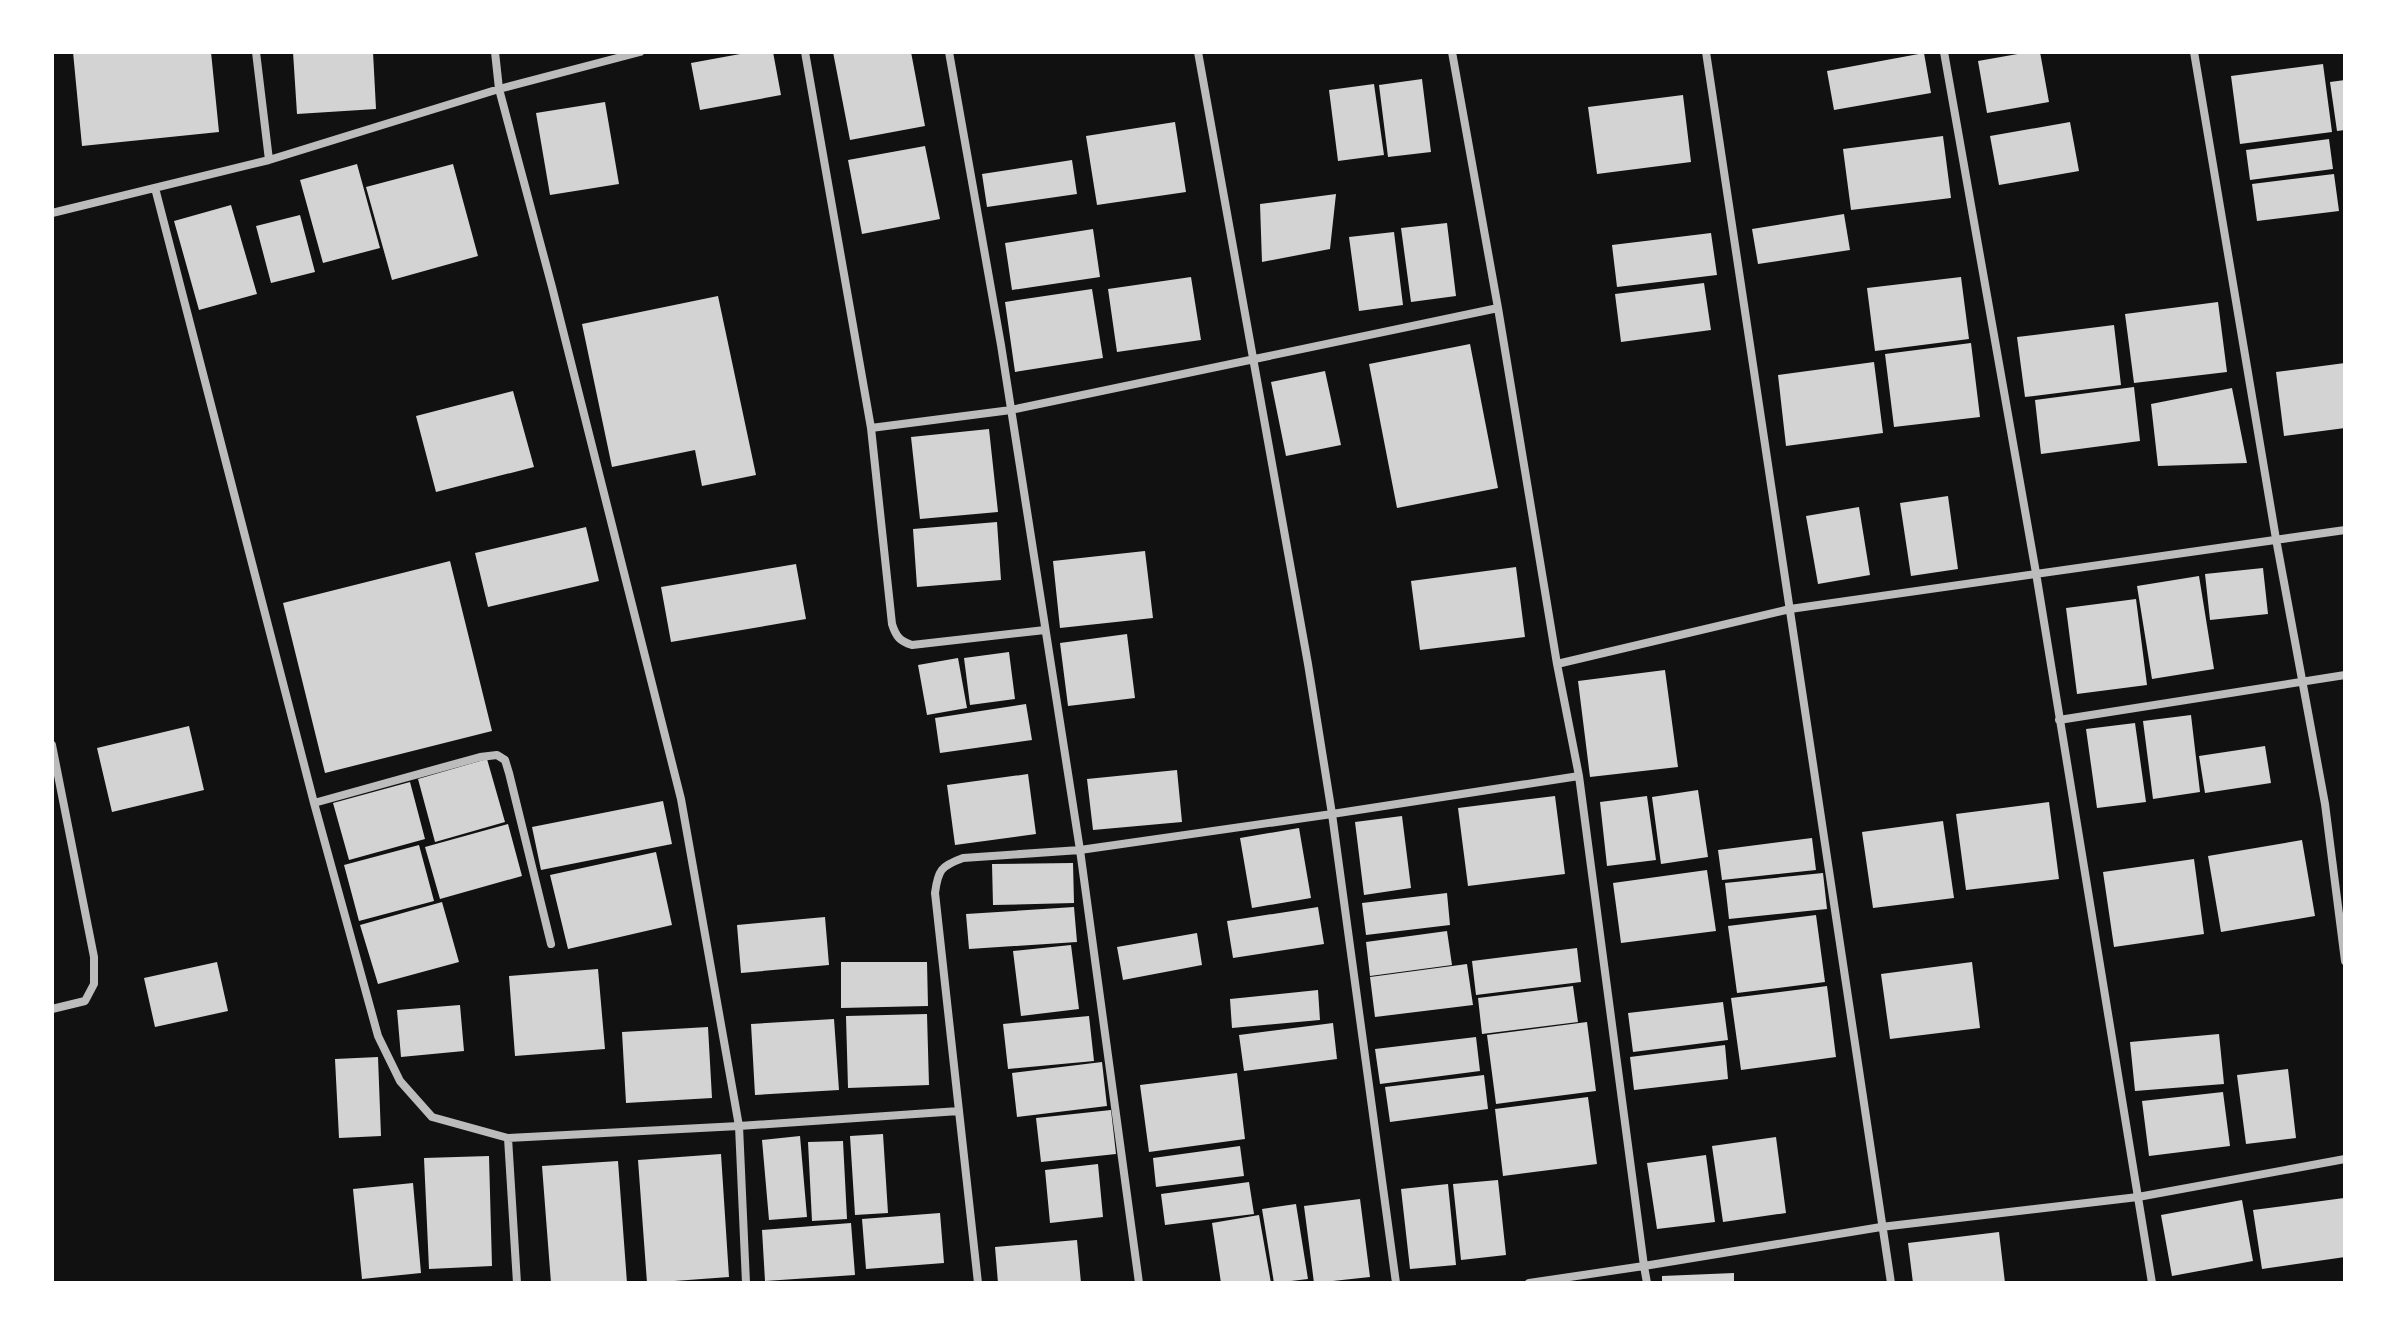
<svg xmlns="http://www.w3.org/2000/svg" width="2397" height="1335" viewBox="0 0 2397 1335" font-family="'Golos Text',sans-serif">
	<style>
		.building { fill: #d3d3d3 }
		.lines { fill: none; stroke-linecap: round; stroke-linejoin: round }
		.minor { stroke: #bcbcbc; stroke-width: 8 }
	</style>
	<rect width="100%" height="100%" fill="#111"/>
	<path class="building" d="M73,52H211L219,132L82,146Z
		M293,52H373L376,109L297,114Z
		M751,52H773L781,95L700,110L691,63Z
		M833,52H911L925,126L850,140Z
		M2029,52H2040L2049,102L1987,113L1978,61Z
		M1924,53L1931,93L1834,110L1827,71Z
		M2323,64L2332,132L2240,144L2231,76Z
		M1422,79L1431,152L1388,157L1379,85Z
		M2345,80V130L2337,131L2330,82Z
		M1374,84L1384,155L1338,161L1329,90Z
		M1683,95L1691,162L1597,174L1588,107Z
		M605,102L619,184L550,195L536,113Z
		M1175,122L1186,192L1097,205L1086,136Z
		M2070,122L2079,171L1999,185L1990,136Z
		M1943,136L1951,198L1851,210L1843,149Z
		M2329,139L2333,169L2250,180L2246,150Z
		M925,146L940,219L862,234L848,160Z
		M1072,160L1077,194L987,207L982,174Z
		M357,164L380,248L323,263L300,180Z
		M453,164L478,256L392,280L366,187Z
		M2334,174L2339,211L2257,221L2252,184Z
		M1336,194L1330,249L1262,262L1260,204Z
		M231,205L257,294L199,310L174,221Z
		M1844,214L1850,250L1758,264L1752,229Z
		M300,215L315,272L271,283L256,226Z
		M1447,223L1456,296L1411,302L1401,228Z
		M1093,229L1100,277L1012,290L1005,243Z
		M1394,232L1403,305L1359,311L1349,237Z
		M1711,233L1717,275L1617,287L1612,245Z
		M1191,277L1201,340L1117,352L1108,289Z
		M1961,277L1969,339L1875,351L1867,288Z
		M1704,283L1711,330L1621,342L1615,294Z
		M1092,289L1103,358L1015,372L1005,302Z
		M718,296L756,475L702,486L695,450L612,467L582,324Z
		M2218,302L2227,372L2134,383L2125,314Z
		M2114,325L2121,385L2025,397L2017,337Z
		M1971,343L1980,417L1894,427L1885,354Z
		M1470,344L1498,488L1397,508L1369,364Z
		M1874,362L1883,433L1786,446L1778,375Z
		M2345,363V428L2284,436L2276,372Z
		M1325,371L1341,445L1286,456L1271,382Z
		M2134,387L2140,441L2041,454L2035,400Z
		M2232,388L2247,463L2158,466L2151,404Z
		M513,391L534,467L436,492L416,416Z
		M989,429L998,512L920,519L911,437Z
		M1948,496L1958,569L1911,576L1900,503Z
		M1859,507L1870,575L1818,584L1806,516Z
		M997,522L1001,580L917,587L913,529Z
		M586,527L599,581L488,607L475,553Z
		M1145,551L1153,618L1060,628L1053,561Z
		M450,561L492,731L325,773L283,603Z
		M796,564L806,619L671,642L661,587Z
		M1516,567L1525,637L1420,650L1411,581Z
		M2263,568L2268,614L2210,620L2205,574Z
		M2199,576L2214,669L2152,679L2137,586Z
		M2136,599L2147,685L2077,694L2066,608Z
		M1127,634L1135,698L1068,706L1060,643Z
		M1009,652L1015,699L970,705L964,658Z
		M958,658L967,708L927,715L918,665Z
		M1665,670L1678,767L1590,777L1578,681Z
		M1026,704L1032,740L940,753L935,718Z
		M2191,715L2200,792L2153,799L2143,721Z
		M2135,723L2146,802L2097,808L2086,729Z
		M189,726L204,790L112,812L97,748Z
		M2265,746L2271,783L2205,793L2199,756Z
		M487,759L505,822L435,842L418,779Z
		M1177,770L1182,822L1093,830L1087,779Z
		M1028,774L1036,834L955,845L947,785Z
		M410,782L425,839L349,860L333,803Z
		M1698,790L1708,857L1661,864L1652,797Z
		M1555,796L1565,874L1468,886L1458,808Z
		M1647,796L1656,860L1607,866L1600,802Z
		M663,801L672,844L541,870L532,827Z
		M2049,802L2059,879L1966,890L1956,814Z
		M1402,816L1411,888L1364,895L1355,822Z
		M1943,821L1954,898L1873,908L1862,832Z
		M508,824L522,876L440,899L425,847Z
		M1299,828L1311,898L1252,908L1240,838Z
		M1812,838L1816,870L1722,880L1718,850Z
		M2302,840L2315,916L2221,932L2208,856Z
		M419,845L434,901L359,921L344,865Z
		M656,852L672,925L568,949L550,875Z
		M2194,859L2204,934L2114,947L2103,872Z
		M1073,863L1074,903L993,905L992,864Z
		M1707,870L1716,931L1621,943L1613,883Z
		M1823,873L1827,909L1729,919L1725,883Z
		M1447,893L1450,925L1366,935L1362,903Z
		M442,902L459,962L378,984L360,925Z
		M1074,907L1077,942L969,949L966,914Z
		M1318,907L1324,944L1233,958L1227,921Z
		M1816,915L1825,982L1737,993L1728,926Z
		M825,917L829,965L741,973L737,925Z
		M1447,931L1452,965L1370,976L1366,942Z
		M1197,933L1202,965L1123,980L1117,947Z
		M1071,945L1079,1009L1021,1016L1013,951Z
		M1577,948L1581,982L1476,995L1472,961Z
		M217,962L228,1011L155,1027L144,978Z
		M841,962H927L928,1006L841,1008Z
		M1972,962L1980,1028L1890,1039L1881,974Z
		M1467,964L1473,1005L1375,1017L1370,977Z
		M598,969L605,1049L515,1056L509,976Z
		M1573,986L1578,1022L1482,1034L1478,998Z
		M1827,986L1836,1057L1741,1070L1731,998Z
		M1318,990L1320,1020L1232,1028L1230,999Z
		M1723,1002L1728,1040L1633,1052L1628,1013Z
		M460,1005L464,1051L401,1057L397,1010Z
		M927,1014L929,1085L848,1088L846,1016Z
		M1089,1016L1094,1061L1008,1069L1003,1024Z
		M834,1019L839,1090L755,1095L751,1024Z
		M1587,1022L1596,1091L1496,1104L1487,1035Z
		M1333,1023L1337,1059L1244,1071L1239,1035Z
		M708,1027L712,1098L626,1103L622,1032Z
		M2219,1034L2224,1084L2135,1091L2130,1042Z
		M1476,1037L1480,1071L1380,1084L1375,1049Z
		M1725,1045L1728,1079L1634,1090L1630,1057Z
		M378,1057L381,1136L339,1138L335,1059Z
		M1102,1062L1107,1106L1017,1117L1012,1073Z
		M2288,1069L2296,1138L2246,1144L2237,1075Z
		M1237,1073L1245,1139L1149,1152L1140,1085Z
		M1484,1075L1488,1109L1390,1122L1385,1087Z
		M2223,1092L2230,1146L2149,1156L2142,1101Z
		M1588,1097L1597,1164L1503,1176L1495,1109Z
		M1111,1110L1116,1154L1041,1162L1036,1118Z
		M883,1134L888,1213L855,1215L850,1136Z
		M800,1136L807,1217L769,1220L762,1140Z
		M1776,1137L1786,1213L1723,1222L1712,1146Z
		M843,1141L847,1219L812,1221L808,1142Z
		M1240,1146L1244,1176L1156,1187L1153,1158Z
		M721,1154L729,1277L647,1283L638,1160Z
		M1706,1155L1715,1222L1657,1229L1647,1163Z
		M489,1156L492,1266L429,1269L424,1158Z
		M618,1161L627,1283H551L542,1166Z
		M1098,1164L1103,1217L1050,1223L1045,1170Z
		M1498,1180L1506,1255L1461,1260L1453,1184Z
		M1249,1182L1254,1214L1165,1225L1161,1194Z
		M413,1183L421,1273L362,1279L353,1189Z
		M1448,1184L1456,1265L1410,1269L1401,1189Z
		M2344,1198L2345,1257L2262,1269L2253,1210Z
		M1360,1199L1370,1277L1314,1283L1304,1206Z
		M2242,1200L2253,1261L2172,1276L2161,1215Z
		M1296,1204L1308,1279L1274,1283L1262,1209Z
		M940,1213L944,1263L866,1269L862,1219Z
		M1259,1215L1271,1283H1221L1212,1223Z
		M851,1223L855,1275L765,1281L762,1230Z
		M1999,1232L2005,1283H1913L1908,1243Z
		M1077,1240L1081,1283H998L995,1247Z
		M1734,1273V1283H1662V1276Z"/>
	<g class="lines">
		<path class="minor" d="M256,52L269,160
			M495,52L499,89L552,287L681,799L739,1126L746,1283
			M805,52L871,428L892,624C896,637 900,641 912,645L1045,630
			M949,52L1001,345L1080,850L1139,1283
			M1198,52L1308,664L1332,814L1396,1283
			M1452,52L1498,308L1557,664L1790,609L2345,530
			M1706,52L1891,1283
			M1944,52L2036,573L2152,1283
			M2194,52L2276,539L2325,804L2345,961
			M155,188L314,803L378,1036L400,1081L432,1117L508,1138L739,1126L959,1111L978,1283
			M52,213L269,160L499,89L640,52
			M871,428L1011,410L1498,308
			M2059,720L2345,675
			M52,745L94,957V984L85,1001L52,1009
			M314,803L480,757L497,755L505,760L509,773L551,944
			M959,1111L935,893C938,870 941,866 963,858L1080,850L1332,814L1579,776
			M508,1138L517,1283
			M1529,1283L1644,1266L1579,776L1557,664
			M1647,1283L1644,1266L1881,1227L2138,1197L2345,1159"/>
	</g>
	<rect width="2397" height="1335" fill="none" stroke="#ffffff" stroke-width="108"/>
</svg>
